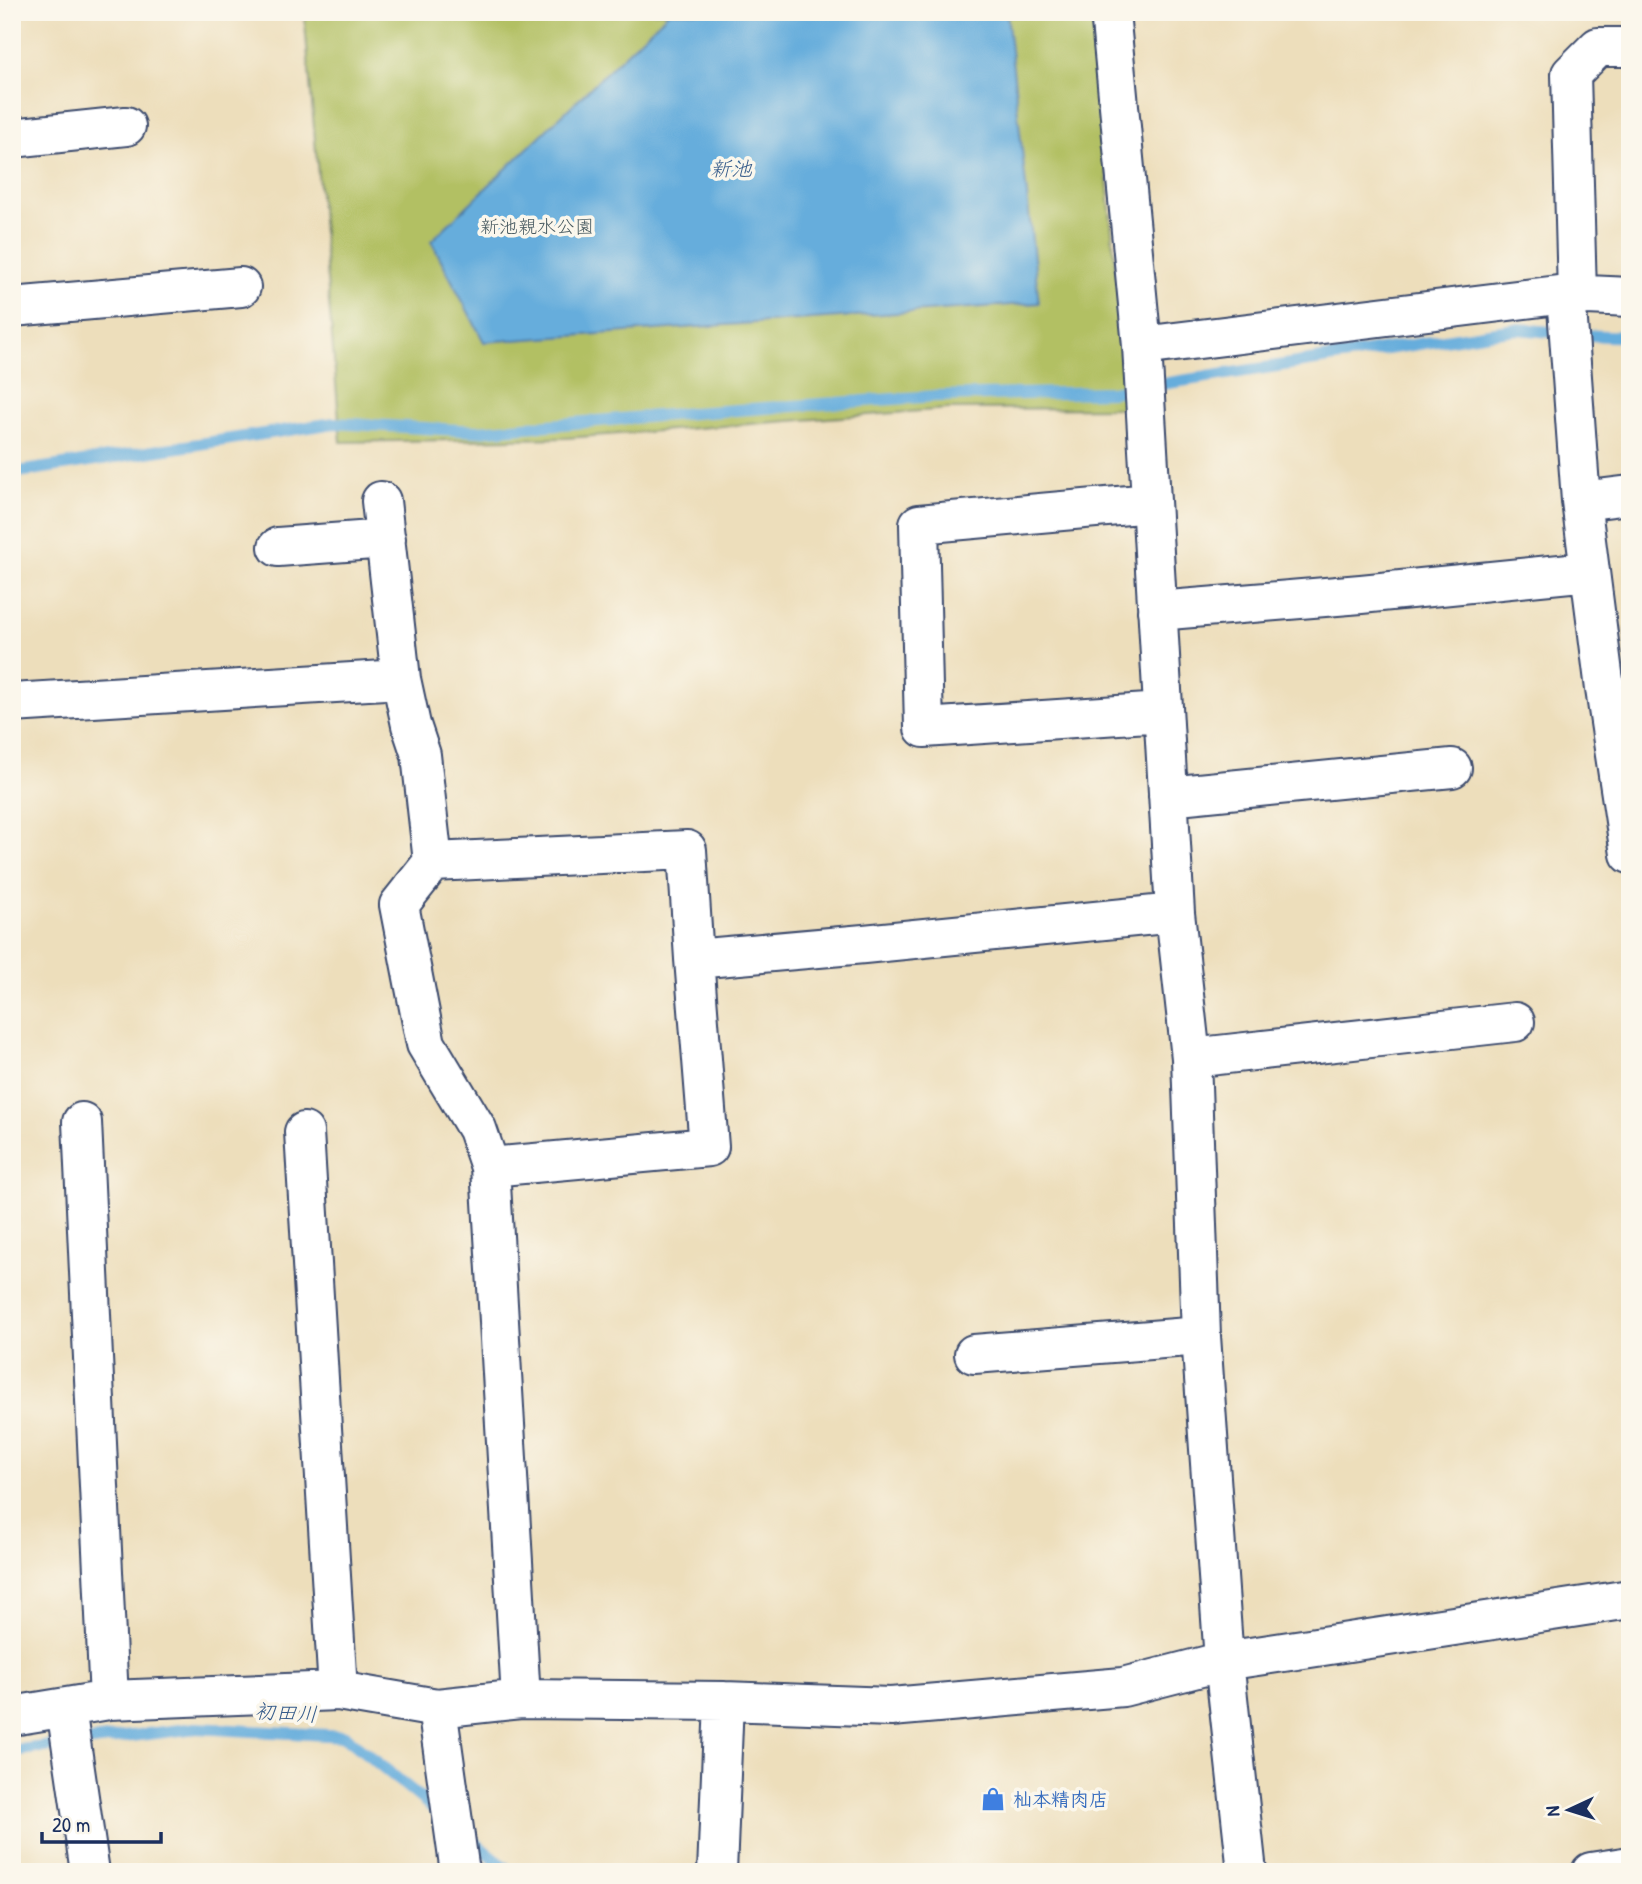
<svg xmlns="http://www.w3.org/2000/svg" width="1642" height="1884" viewBox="0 0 1642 1884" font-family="'Patrick Hand','Klee One',sans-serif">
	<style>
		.green { fill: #b2c063; stroke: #667860; stroke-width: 2 }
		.water { fill: #66addc; stroke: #406e9d; stroke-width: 2 }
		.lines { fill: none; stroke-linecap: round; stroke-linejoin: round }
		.stream { stroke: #66addc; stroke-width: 12 }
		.minor-casing { stroke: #3a496c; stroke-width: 42 }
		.minor { stroke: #fff; stroke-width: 38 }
		.labels { text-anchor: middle; stroke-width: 7; stroke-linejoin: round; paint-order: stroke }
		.park-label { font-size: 19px; fill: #485a60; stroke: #fbf7ec }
		.shop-label { font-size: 19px; font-weight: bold; fill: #366cbe; stroke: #fbf7ec; text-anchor: start }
		.water-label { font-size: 21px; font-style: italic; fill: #355b8a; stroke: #fbf7ec }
	</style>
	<rect width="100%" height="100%" fill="#fbf7ec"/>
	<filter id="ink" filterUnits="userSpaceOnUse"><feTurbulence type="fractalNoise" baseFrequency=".0143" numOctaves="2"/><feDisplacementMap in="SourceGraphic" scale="14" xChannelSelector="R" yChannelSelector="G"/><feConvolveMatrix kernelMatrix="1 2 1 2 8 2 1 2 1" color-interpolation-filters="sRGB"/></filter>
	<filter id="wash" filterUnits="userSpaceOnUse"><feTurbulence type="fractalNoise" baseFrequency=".00686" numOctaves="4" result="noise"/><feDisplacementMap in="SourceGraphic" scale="28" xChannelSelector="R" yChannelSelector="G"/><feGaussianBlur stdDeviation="1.57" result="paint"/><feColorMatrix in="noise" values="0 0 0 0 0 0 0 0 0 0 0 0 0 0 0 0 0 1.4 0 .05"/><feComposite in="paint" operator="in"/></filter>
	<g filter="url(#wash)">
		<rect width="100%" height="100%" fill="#eddebb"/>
		<path class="green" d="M304,12H1092L1128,408L948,409L566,438L341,442Z"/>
		<path class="water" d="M669,12H982L1007,14L1039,303L484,342L431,241Z"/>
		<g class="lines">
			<path class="stream" d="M12,473L334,423L477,431L693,413L936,396L1111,392L1515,329C1553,331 1592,338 1630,336
				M12,1751L196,1728L345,1736L445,1818
				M464,1834L510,1872"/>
		</g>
	</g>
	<g filter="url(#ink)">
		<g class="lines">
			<g class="minor-casing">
				<path id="minor" d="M1110,12L1142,346L1175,913L1191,1058L1201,1336L1224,1661L1247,1872
					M12,138L126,126
					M1566,294L1581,501L1605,689L1630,854
					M1577,294L1571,74L1598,47H1630
					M12,307L241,287
					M1142,346L1566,294L1630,297
					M381,501L401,679
					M1581,501L1630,495
					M1151,503L919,524L924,728L1163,712
					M278,547L386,539
					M1157,611L1361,594L1590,571
					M12,703L401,679L411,725L421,755L433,862L399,905L426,1044L477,1129L490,1167L521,1699
					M1168,796L1452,768
					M433,862L687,850L694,959
					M1191,1058L1515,1022
					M82,1122L109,1700
					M304,1132L338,1691
					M490,1167L709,1147L694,959L864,944L1175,913
					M974,1354L1201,1336
					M66,1708L90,1872
					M437,1708L460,1872
					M12,1716L109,1700L338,1691L437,1708L521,1699L724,1701L891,1707L1123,1687L1224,1661L1630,1599
					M717,1872L724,1701
					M1591,1872L1630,1866"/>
			</g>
			<use href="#minor" class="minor"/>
		</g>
	</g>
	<defs>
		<g id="shop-bare" transform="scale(1.89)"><path d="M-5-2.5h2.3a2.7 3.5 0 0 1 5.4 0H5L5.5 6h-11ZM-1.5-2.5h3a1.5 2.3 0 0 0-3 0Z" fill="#3f7fe0" stroke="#fbf7ec" stroke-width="2.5" paint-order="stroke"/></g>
	</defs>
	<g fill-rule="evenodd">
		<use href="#shop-bare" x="993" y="1799"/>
	</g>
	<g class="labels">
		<g class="park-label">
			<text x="537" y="233">新池親水公園</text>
		</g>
		<g class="shop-label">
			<text x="1013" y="1806">杣本精肉店</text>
		</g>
		<g class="water-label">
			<text x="731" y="176">新池</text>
			<text transform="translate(286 1713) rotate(3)" y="7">初田川</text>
		</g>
	</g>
	<rect width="1642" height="1884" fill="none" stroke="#fbf7ec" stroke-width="42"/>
	<g transform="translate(1569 1810) rotate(266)" stroke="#fbf7ec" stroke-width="5" paint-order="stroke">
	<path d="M0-5L12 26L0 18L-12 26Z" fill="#1b2f5e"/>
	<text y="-10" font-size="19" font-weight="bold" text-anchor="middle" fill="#1b2f5e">N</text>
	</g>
	<path d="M42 1832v10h119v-10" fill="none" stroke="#1b2f5e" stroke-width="3.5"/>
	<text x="52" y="1832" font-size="21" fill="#1b2f5e" stroke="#fbf7ec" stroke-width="5" paint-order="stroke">20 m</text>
</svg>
